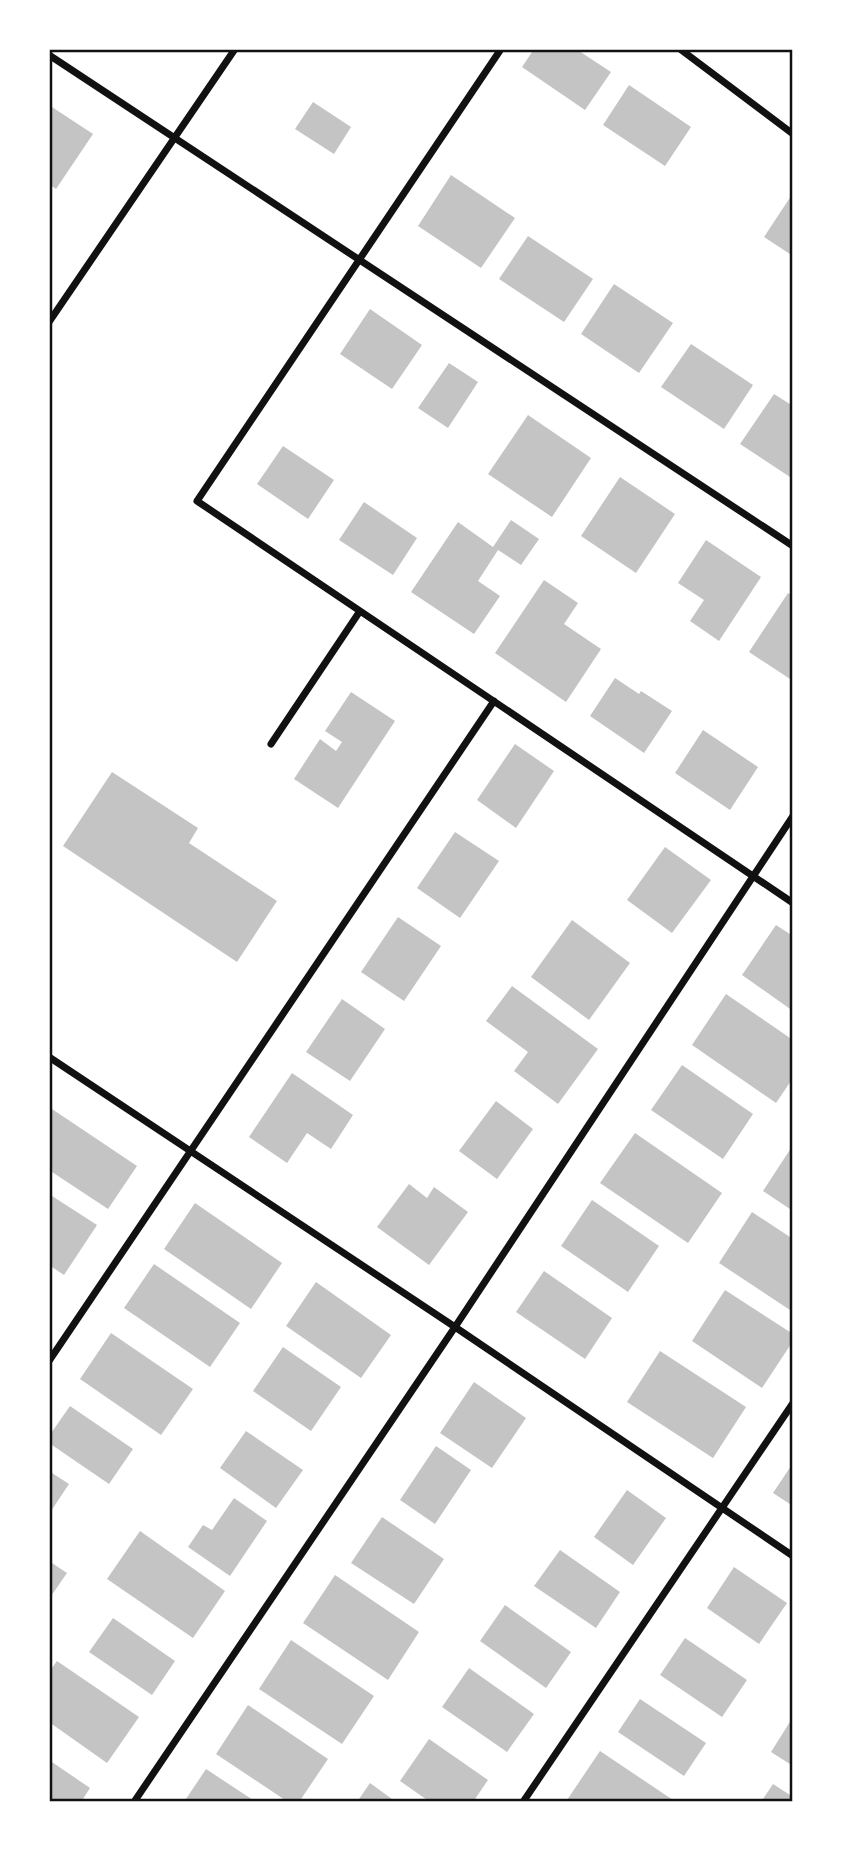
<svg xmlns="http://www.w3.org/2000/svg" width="842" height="1851" viewBox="0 0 842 1851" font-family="Karla,sans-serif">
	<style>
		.building { fill: #c4c4c4 }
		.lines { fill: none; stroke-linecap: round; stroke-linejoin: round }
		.minor { stroke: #111; stroke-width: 7 }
		.neatline { fill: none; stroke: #111; stroke-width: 2.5 }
	</style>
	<rect width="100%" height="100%" fill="#fff"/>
	<path class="building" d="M534,49H576L611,72L585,110L522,67Z
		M629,85L691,127L665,166L603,125Z
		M313,102L351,127L334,154L295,129Z
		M49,105L93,134L56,189L49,184Z
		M451,175L515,218L481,268L418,226Z
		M793,193V256L764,237Z
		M528,236L593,279L564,322L499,279Z
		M614,284L673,323L639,373L581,334Z
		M370,309L422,345L392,389L340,354Z
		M691,344L753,385L724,429L661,387Z
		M449,363L478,382L448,428L418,408Z
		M774,394L793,406V479L740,444Z
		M528,415L591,458L552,517L488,474Z
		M283,446L334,480L308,519L257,484Z
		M620,477L675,514L636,573L581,536Z
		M364,502L417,538L393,575L339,540Z
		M511,520L539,539L521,565L498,550L478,581L500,596L474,634L411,592L458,522L493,547Z
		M706,540L761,577L719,641L690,621L704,600L678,583Z
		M544,580L578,603L564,624L601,649L566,702L495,653Z
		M788,593L793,596V681L749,652Z
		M615,678L639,694L641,691L672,711L644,753L590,716Z
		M351,692L395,721L338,808L294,779L320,739L336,751L342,742L325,731Z
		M703,730L758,767L730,810L675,773Z
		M515,744L554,771L516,828L477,800Z
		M112,772L198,828L189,843L277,901L237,962L63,846Z
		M455,832L499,861L460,918L417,888Z
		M665,847L711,880L672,933L627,900Z
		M398,917L441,946L404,1001L361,972Z
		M572,920L630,963L589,1020L531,977Z
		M776,925L793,936V1011L742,975Z
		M512,986L598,1049L558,1104L514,1071L528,1052L486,1021Z
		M726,994L793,1040V1078L776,1103L692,1045Z
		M342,999L385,1029L350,1081L306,1052Z
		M682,1065L753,1114L723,1159L651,1110Z
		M292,1073L353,1115L331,1149L307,1133L287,1163L249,1137Z
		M496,1101L533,1129L497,1179L459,1151Z
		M49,1107L137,1166L108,1209L49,1170Z
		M635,1133L722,1193L688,1243L600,1183Z
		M793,1145V1211L763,1191Z
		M409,1184L427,1198L434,1187L468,1212L429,1265L377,1227Z
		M49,1194L97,1225L64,1275L49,1265Z
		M592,1200L659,1246L628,1292L561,1246Z
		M195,1203L282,1263L251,1309L164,1249Z
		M752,1212L793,1239V1312L719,1263Z
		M154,1264L240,1323L210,1367L124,1308Z
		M544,1271L612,1318L585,1359L516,1312Z
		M316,1282L391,1335L361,1378L286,1326Z
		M725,1290L793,1334V1341L762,1388L692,1341Z
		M111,1333L193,1389L161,1435L80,1379Z
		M283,1347L341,1387L311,1431L253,1391Z
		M660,1351L746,1407L713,1458L627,1402Z
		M474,1382L526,1418L492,1468L440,1433Z
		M70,1406L133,1449L109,1484L49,1443V1436Z
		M246,1431L303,1470L276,1508L220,1468Z
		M436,1446L471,1470L435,1524L400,1500Z
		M793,1463V1506L773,1493Z
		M49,1471L69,1484L49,1514Z
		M627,1490L666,1518L633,1565L594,1537Z
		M234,1498L267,1521L230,1576L188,1547L203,1525L212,1530Z
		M382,1517L444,1559L414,1604L351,1563Z
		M140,1531L225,1591L193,1638L107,1579Z
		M560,1550L620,1592L596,1628L534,1586Z
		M49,1561L67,1573L49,1599Z
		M734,1567L787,1603L759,1644L707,1608Z
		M335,1575L419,1632L388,1680L303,1623Z
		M505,1605L571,1652L546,1688L480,1641Z
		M113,1618L175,1661L152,1695L89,1652Z
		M685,1638L747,1680L722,1717L660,1675Z
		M291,1640L374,1696L342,1744L259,1689Z
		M57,1661L139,1717L107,1763L49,1722V1672Z
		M469,1668L534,1714L507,1752L442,1707Z
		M640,1699L706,1743L684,1776L618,1732Z
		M248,1705L328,1759L299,1802H288L216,1754Z
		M793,1717V1766L771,1752Z
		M429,1739L488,1780L473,1802H430L400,1781Z
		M600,1751L676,1802H571L567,1800Z
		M49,1760L90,1788L81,1802H49Z
		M206,1769L256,1802H184Z
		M370,1783L396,1802H357Z
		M773,1784L793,1797V1802H761Z"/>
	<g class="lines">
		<path class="minor" d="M501,49L197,501L793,903
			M680,49L793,134
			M49,55L793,546
			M49,322L235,49
			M271,744L360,611
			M49,1057L455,1327L793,1556
			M49,1361L494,701
			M134,1802L455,1327L793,816
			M523,1802L793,1403"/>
	</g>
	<rect width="842" height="1851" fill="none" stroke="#ffffff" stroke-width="102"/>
	<rect x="51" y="51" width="740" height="1749" class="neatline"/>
</svg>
